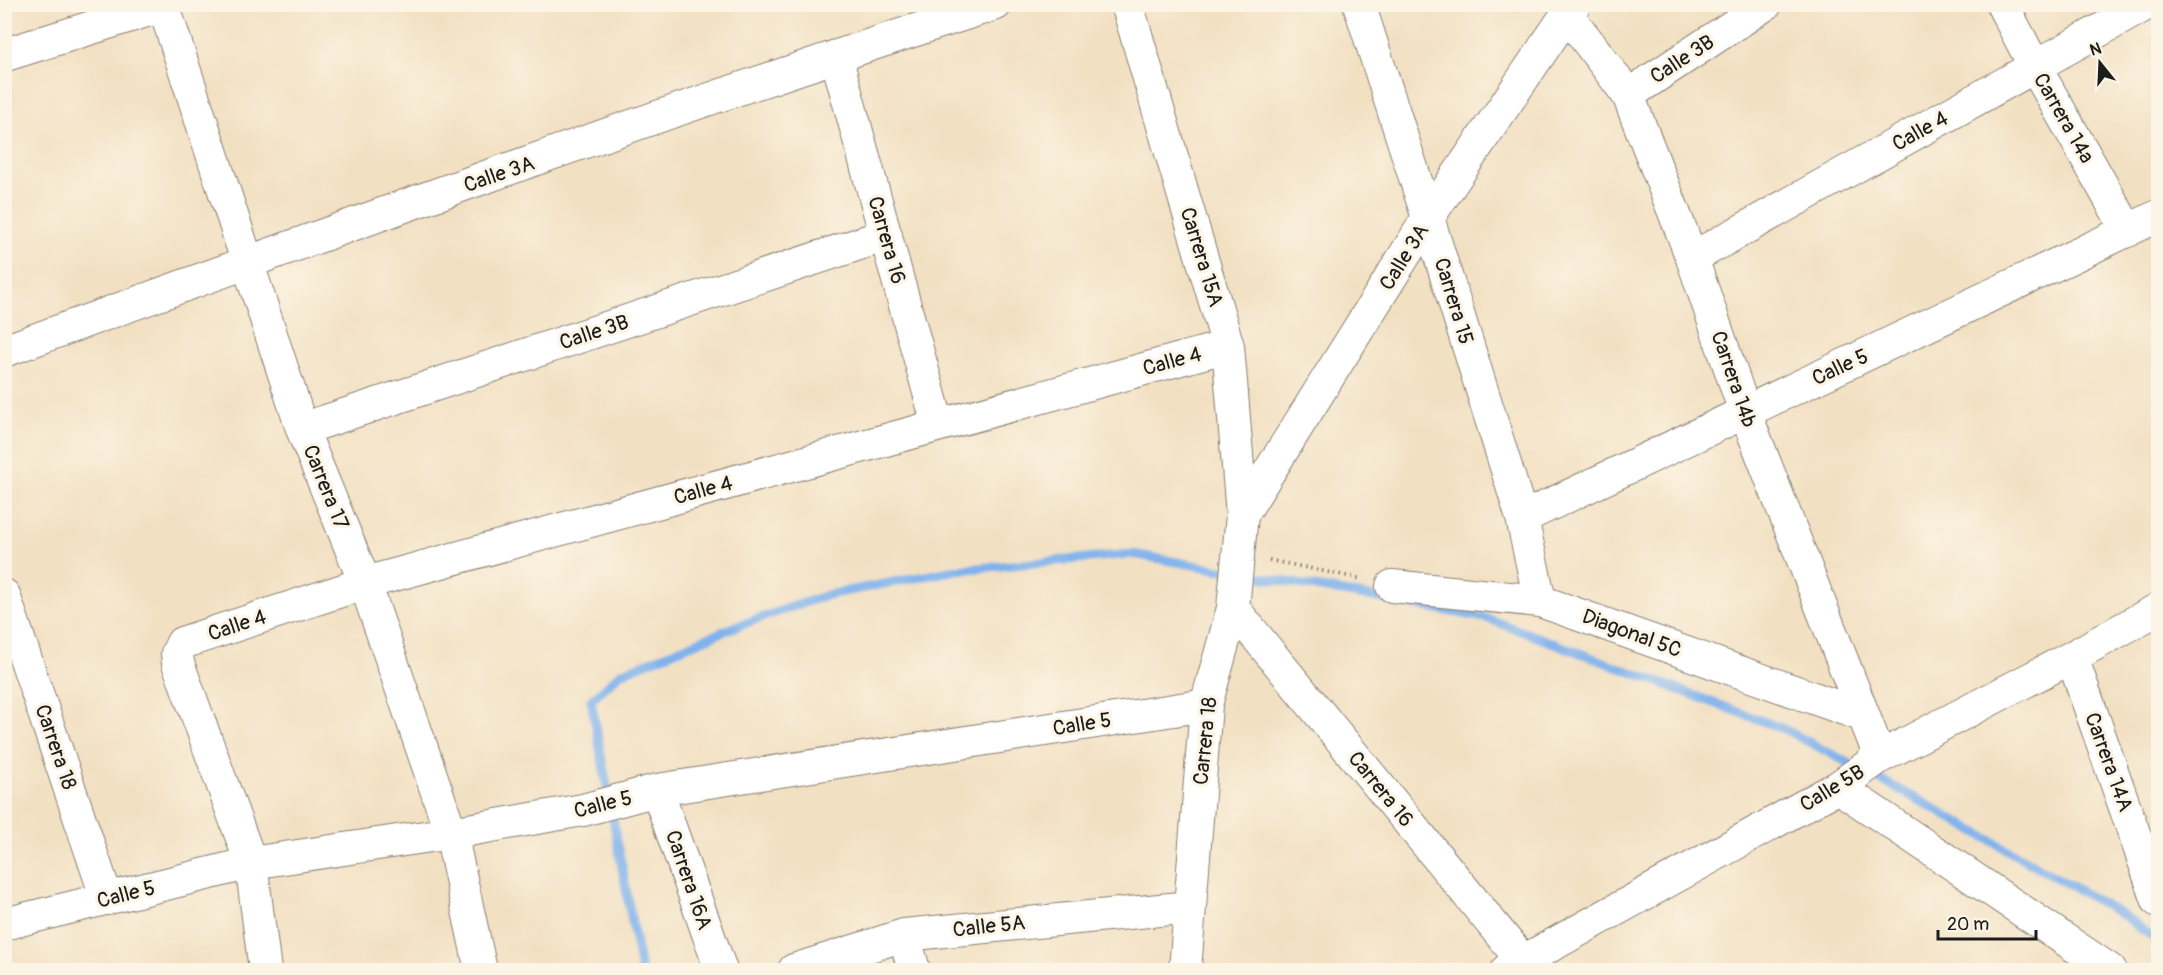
<svg xmlns="http://www.w3.org/2000/svg" width="2163" height="975" viewBox="0 0 2163 975" font-family="Pangolin,sans-serif">
	<style>
		.lines { fill: none; stroke-linecap: round; stroke-linejoin: round }
		.stream { stroke: #80b2ec; stroke-width: 9 }
		.minor-casing { stroke: #877e6f; stroke-width: 34 }
		.secondary-casing { stroke: #877e6f; stroke-width: 35 }
		.path { stroke: #877e6f; stroke-width: 4; stroke-dasharray: 1.5 4.5; stroke-linecap: butt }
		.minor { stroke: #fff; stroke-width: 32 }
		.secondary { stroke: #fff; stroke-width: 33 }
		.labels { text-anchor: middle; stroke-width: 6; stroke-linejoin: round; paint-order: stroke }
		.street-label { font-size: 21px; fill: #1c1c1c; stroke: #fcf5e5 }
	</style>
	<rect width="100%" height="100%" fill="#fcf5e5"/>
	<filter id="ink" filterUnits="userSpaceOnUse"><feTurbulence type="fractalNoise" baseFrequency=".0167" numOctaves="2"/><feDisplacementMap in="SourceGraphic" scale="12" xChannelSelector="R" yChannelSelector="G"/><feConvolveMatrix kernelMatrix="1 2 1 2 8 2 1 2 1" color-interpolation-filters="sRGB"/></filter>
	<filter id="wash" filterUnits="userSpaceOnUse"><feTurbulence type="fractalNoise" baseFrequency=".008" numOctaves="4" result="noise"/><feDisplacementMap in="SourceGraphic" scale="24" xChannelSelector="R" yChannelSelector="G"/><feGaussianBlur stdDeviation="1.35" result="paint"/><feColorMatrix in="noise" values="0 0 0 0 0 0 0 0 0 0 0 0 0 0 0 0 0 1.4 0 .05"/><feComposite in="paint" operator="in"/></filter>
	<g filter="url(#wash)">
		<rect width="100%" height="100%" fill="#f2e0c2"/>
		<g class="lines">
			<path class="stream" d="M1868,773L1939,811L2126,917L2158,942
				M641,970L591,700L621,673L737,626L827,595L956,570L1133,554L1486,618L1784,729L1856,767"/>
		</g>
	</g>
	<g filter="url(#ink)">
		<g class="lines">
			<g class="minor-casing">
				<path id="minor" d="M163,4L302,429L365,583L451,833L481,970
					M1127,4L1228,346L1242,515L1233,608L1206,705L1185,970
					M1359,4L1428,218L1522,518L1540,601
					M2002,4L2035,67L2128,231
					M1567,14L1628,95L1692,258L1745,412L1880,757
					M836,56L938,425
					M1628,95L1766,4
					M1692,258L2147,4
					M4,351C333,231 662,111 996,4
					M302,429L886,235
					M1242,515L1428,218L1567,14L1575,4
					M1522,518L2158,216
					M1392,586L1540,601L1864,716
					M4,595L107,899
					M1233,608L1530,970
					M2072,657L2158,901
					M1838,787L2110,970
					M657,790L721,970
					M4,924L251,863L451,833L583,810L657,790L1206,705
					M904,935L914,970
					M265,970L251,863L178,663L177,653L182,643L365,583L1228,346
					M794,970L904,935L1190,907
					M1507,970L1838,787L1880,757L2072,657L2158,609"/>
			</g>
			<g class="secondary-casing">
				<path id="secondary" d="M4,55L167,4"/>
			</g>
			<path class="path" d="M1269,560L1362,579"/>
			<use href="#minor" class="minor"/>
			<use href="#secondary" class="secondary"/>
		</g>
	</g>
	<g class="labels">
		<g class="street-label">
			<text transform="translate(1682 59) rotate(-33)" y="7">Calle 3B</text>
			<text transform="translate(2064 118) rotate(60)" y="7">Carrera 14a</text>
			<text transform="translate(1920 131) rotate(-29)" y="7">Calle 4</text>
			<text transform="translate(499 174) rotate(-19)" y="7">Calle 3A</text>
			<text transform="translate(887 240) rotate(74)" y="7">Carrera 16</text>
			<text transform="translate(1202 257) rotate(73)" y="7">Carrera 15A</text>
			<text transform="translate(1404 257) rotate(-58)" y="7">Calle 3A</text>
			<text transform="translate(1454 301) rotate(73)" y="7">Carrera 15</text>
			<text transform="translate(594 332) rotate(-18)" y="7">Calle 3B</text>
			<text transform="translate(1172 361) rotate(-15)" y="7">Calle 4</text>
			<text transform="translate(1840 367) rotate(-25)" y="7">Calle 5</text>
			<text transform="translate(1734 379) rotate(71)" y="7">Carrera 14b</text>
			<text transform="translate(326 487) rotate(68)" y="7">Carrera 17</text>
			<text transform="translate(703 490) rotate(-15)" y="7">Calle 4</text>
			<text transform="translate(237 625) rotate(-18)" y="7">Calle 4</text>
			<text transform="translate(1632 633) rotate(20)" y="7">Diagonal 5C</text>
			<text transform="translate(1082 724) rotate(-9)" y="7">Calle 5</text>
			<text transform="translate(1205 741) rotate(-84)" y="7">Carrera 18</text>
			<text transform="translate(56 747) rotate(71)" y="7">Carrera 18</text>
			<text transform="translate(2109 762) rotate(70)" y="7">Carrera 14A</text>
			<text transform="translate(1832 788) rotate(-31)" y="7">Calle 5B</text>
			<text transform="translate(1381 789) rotate(51)" y="7">Carrera 16</text>
			<text transform="translate(603 804) rotate(-14)" y="7">Calle 5</text>
			<text transform="translate(689 880) rotate(71)" y="7">Carrera 16A</text>
			<text transform="translate(126 894) rotate(-14)" y="7">Calle 5</text>
			<text transform="translate(989 926) rotate(-6)" y="7">Calle 5A</text>
		</g>
	</g>
	<rect width="2163" height="975" fill="none" stroke="#fcf5e5" stroke-width="24"/>
	<g transform="translate(2100 63) rotate(342)" stroke="#fcf5e5" stroke-width="4.5" paint-order="stroke">
	<path d="M0-4.5L10 22L0 15L-10 22Z" fill="#1c1c1c"/>
	<text y="-9" font-size="16" font-weight="bold" text-anchor="middle" fill="#1c1c1c">N</text>
	</g>
	<path d="M1938 930v9h98v-9" fill="none" stroke="#1c1c1c" stroke-width="3"/>
	<text x="1947" y="930" font-size="18" fill="#1c1c1c" stroke="#fcf5e5" stroke-width="4.5" paint-order="stroke">20 m</text>
</svg>
